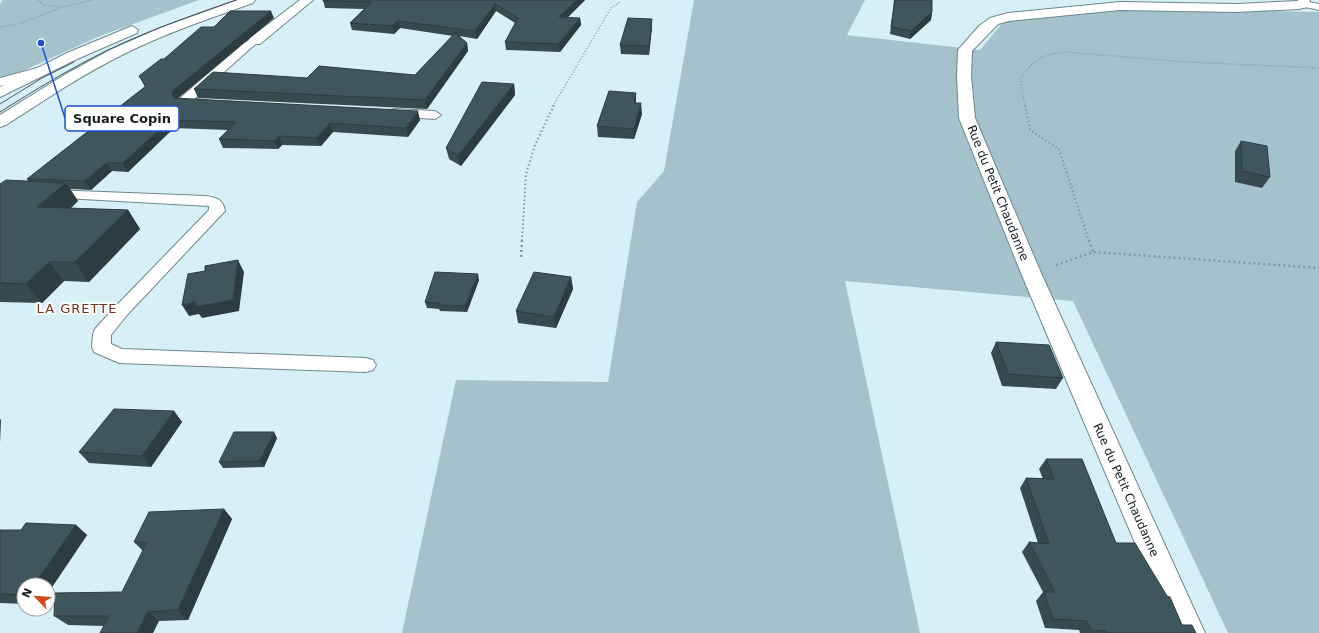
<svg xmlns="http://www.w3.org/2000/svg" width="1319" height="633" viewBox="0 0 1319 633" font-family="'DejaVu Sans',sans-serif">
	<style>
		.green { fill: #a3c2cb }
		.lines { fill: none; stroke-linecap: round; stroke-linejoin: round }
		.lane-casing { stroke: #6e868d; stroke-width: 2 }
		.street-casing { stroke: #6e868d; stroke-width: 2 }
		.secondary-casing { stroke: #6e868d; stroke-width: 2 }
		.path-far2 { stroke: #84969c; stroke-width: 1.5; stroke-dasharray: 1 2; stroke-linecap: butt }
		.path-far1 { stroke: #84969c; stroke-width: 2; stroke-dasharray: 1.5 2.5; stroke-linecap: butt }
		.path { stroke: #84969c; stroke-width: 2.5; stroke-dasharray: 2 3; stroke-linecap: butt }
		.lane { fill: #fff; fill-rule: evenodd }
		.street { fill: #fff; fill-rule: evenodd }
		.secondary { fill: #fff; fill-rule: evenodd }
		.tram { stroke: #475559; stroke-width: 1 }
		.wall { fill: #374a50 }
		.shaded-wall { fill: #2d3c41 }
		.building { fill: #40565d; stroke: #2d3c41 }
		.labels { text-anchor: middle; stroke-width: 4; stroke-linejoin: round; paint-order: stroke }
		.street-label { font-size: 12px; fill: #141d20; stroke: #fff }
		.neighbourhood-label { font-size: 13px; letter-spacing: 1px; fill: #74321c; stroke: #fff }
		.leader { fill: none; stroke: #1d4ed8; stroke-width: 1.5 }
		.callout-dot { fill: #1d4ed8; stroke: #fff; stroke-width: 1.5 }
		.callout { fill: #fff; stroke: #1d4ed8; stroke-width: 1.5 }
		.callout-label { font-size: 13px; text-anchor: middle; font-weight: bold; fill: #141d20 }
	</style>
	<rect width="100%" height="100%" fill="#d7f0f8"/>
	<path class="green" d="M3,0H199L100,36L16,74L0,77V4Z
		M694,0H865L847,35L980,50L1004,21L1133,8L1319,12V633H1228L1073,301L845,281L920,633H402L456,380L608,382L637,202L664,171Z"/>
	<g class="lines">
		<g class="lane-casing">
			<path id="lane" d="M1304,1L1319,4V10L1301,6L1299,4Z
				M255,38L259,39L260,41L252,47L194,99L206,100L208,103L206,106L179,105L177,102L179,99L244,43Z
				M395,109L435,111L441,115L435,119L391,116L389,113L391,110Z
				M51,190L206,196C217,198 223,199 225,211L222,214L127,315L111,335V344L122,349L366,358L373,360L376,365L373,370L366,372L119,363L94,352L92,347L93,334L95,329L115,307L209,210V206L46,197L44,194L46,191Z"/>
		</g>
		<g class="street-casing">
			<path id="street" d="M300,0H313L260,44H250L248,41L250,38Z
				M1298,0H1310L1308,7L1299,9L1236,12L1120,10L1009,21L998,24L972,51L971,76L975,118L1041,273L1205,633H1173L1021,273L959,118L957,76L958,50L979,26L990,18L1008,13L1120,2L1236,4L1298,1Z
				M41,67L46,68L48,71L46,74L0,86V78Z"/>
		</g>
		<g class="secondary-casing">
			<path id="secondary" d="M238,0H255L253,3C208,19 163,34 120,56C80,76 43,101 6,125L0,127V115L66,74L110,50L160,28Z
				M132,26L138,30L137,33L77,59L0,97V87L67,53Z"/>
		</g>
		<path class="path-far2" d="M38,0L43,5L62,7
			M0,27L19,24L63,7L93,0
			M553,106L611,8L620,2
			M1025,106L1020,79C1034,60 1040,55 1064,52L1187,62L1319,68"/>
		<path class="path-far1" d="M1025,105L1030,130L1059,149L1089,241
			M522,241L526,174L535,145L554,105"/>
		<path class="path" d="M1089,240L1093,252
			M521,257L522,240
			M1056,265L1093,252L1319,268"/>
		<use href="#lane" class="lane"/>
		<use href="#street" class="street"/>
		<use href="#secondary" class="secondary"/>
		<path class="tram" d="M0,104L42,78L74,62
			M0,112C35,90 71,68 108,50C150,30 193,15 236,0"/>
	</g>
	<path class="wall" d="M323,0H585L567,18H580L581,25L560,52L506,50L505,42L515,23L496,11L477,39L459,36L467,43L468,51L427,109L198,98L194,89L307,78L415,75L453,36L400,28L394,34L352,30L350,23L364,9L325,8Z
		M894,0H932V12L931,20L910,39L890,34Z
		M274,18L178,98L420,120L408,137L333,132L321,146L282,145L278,149L223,148L219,139L228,130L174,128L128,172L112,171L91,190L70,189L78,201L71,208L128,210L140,229L89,282L64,281L42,303L0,302V184L28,181L27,179L145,87L139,76L164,59L214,27Z
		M652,27L649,55L621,54L620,45Z
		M514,84L515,95L461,166L449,159L446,148Z
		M636,93V103L642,114L634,139L598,137L597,126Z
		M1241,141L1270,177L1262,188L1235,182V151Z
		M571,277L573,289L556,328L518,323L516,311Z
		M479,280L467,312L440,311L439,309L427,308L425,302Z
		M996,342L1063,378L1056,389L1002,386L991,353Z
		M174,411L182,422L151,467L89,463L79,452Z
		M277,438L264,467L223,468L219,462Z
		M1046,459L1182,625L1196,633H1080L1079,630L1045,628L1036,601L1043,592L1022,552L1029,542L1038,543L1020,488L1026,478L1043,479L1039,469Z
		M224,509L232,519L188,620L159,621L104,626L68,625L54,616L122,592L143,551L134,542Z
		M76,525L87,535L48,593V585H24V604L0,603V530H21Z"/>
	<path class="shaded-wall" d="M577,0H585L560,25L559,17Z
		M495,4L496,11L477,39L475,31Z
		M271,11L274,18L178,98V106L172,93L174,90Z
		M932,12L931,20L910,39L911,31Z
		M580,18L581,25L560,52L559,44Z
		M652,19V27L649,55V46Z
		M398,21L400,28L394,34L392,26Z
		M467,43L468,51L427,109L425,100Z
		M514,84L515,95L461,166L458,156Z
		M636,93V103H634Z
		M641,103L642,114L634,139V129Z
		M418,111L420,120L408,137L406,128Z
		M170,120L174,128L128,172L123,163Z
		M330,123L333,132L321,146L317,138Z
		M279,136L282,145L278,149L275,141Z
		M106,163L112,171L91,190L85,181Z
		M66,183L78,201L51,226L37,207Z
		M128,210L140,229L89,282L75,262Z
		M238,260L244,272L239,311L202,318L199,314L189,316L182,305Z
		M49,262L64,281L42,303L26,284Z
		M478,274L479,280L467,312L465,306Z
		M571,277L573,289L556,328L554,317Z
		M174,411L182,422L151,467L142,456Z
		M0,419L1,420L0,443Z
		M274,432L277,438L264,467L260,461Z
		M224,509L232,519L188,620L178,610Z
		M76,525L87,535L48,593V585H34Z
		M148,612L159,621L153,633H137Z"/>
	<path class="building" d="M323,0H577L559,17L580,18L559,44L505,42L518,18L495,4L475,31L398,21L392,26L350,23L372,2L323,1Z
		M895,0H932V12L911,31L891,27Z
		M230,11H271L174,90L172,93L174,98L418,111L406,128L330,123L317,138L279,136L275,141L219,139L236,122L170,120L123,163H106L85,181L27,179L146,86L139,76L161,59H164L201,27H214Z
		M628,18L652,19L649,46L620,45Z
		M455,33L467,43L425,100L194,89L213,72L307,78L319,66L415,75Z
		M482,82L514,84L458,156L446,148Z
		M609,91L636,93L634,103H641L634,129L597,126Z
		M1241,141L1267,146L1270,177L1242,171Z
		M6,180L66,183L37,207L128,210L75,262H49L26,284L0,283V184Z
		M238,260L233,300L195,307L196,302L182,305L188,274L205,271V266Z
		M435,272L478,274L465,306L438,305L439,303L425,302Z
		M534,272L571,277L554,317L516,311Z
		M996,342L1049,345L1063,378L1008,374Z
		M114,409L174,411L142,456L79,452Z
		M234,432H274L260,461L219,462Z
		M1046,459H1082L1116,543H1135L1167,596L1170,597L1182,625H1192L1196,633H1106V631L1091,630L1087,621L1053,619L1044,592H1055L1029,542L1049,544L1026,478L1054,479Z
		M224,509L178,610L148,612L137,633H100L109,616H54L55,593L122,592L147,542H134L149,512Z
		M26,523L76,525L34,585H24V595L0,594V530H21Z"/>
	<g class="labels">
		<g class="street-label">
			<text transform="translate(998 193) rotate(68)" y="4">Rue du Petit Chaudanne</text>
			<text transform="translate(1126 490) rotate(66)" y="4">Rue du Petit Chaudanne</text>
		</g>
		<g class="neighbourhood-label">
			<text x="77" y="313">LA GRETTE</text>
		</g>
	</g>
	<path class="leader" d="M41 43L65 118"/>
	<circle class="callout-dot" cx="41" cy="43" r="4"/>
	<rect class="callout" x="65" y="106" width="114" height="25" rx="4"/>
	<g class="callout-label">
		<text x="122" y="123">Square Copin</text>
	</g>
	<g transform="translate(36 597) rotate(295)"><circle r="19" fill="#ffffff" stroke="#a1a5a6"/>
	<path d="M0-3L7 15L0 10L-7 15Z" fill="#d14b16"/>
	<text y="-6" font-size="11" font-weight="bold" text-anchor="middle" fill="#141d20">N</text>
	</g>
</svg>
